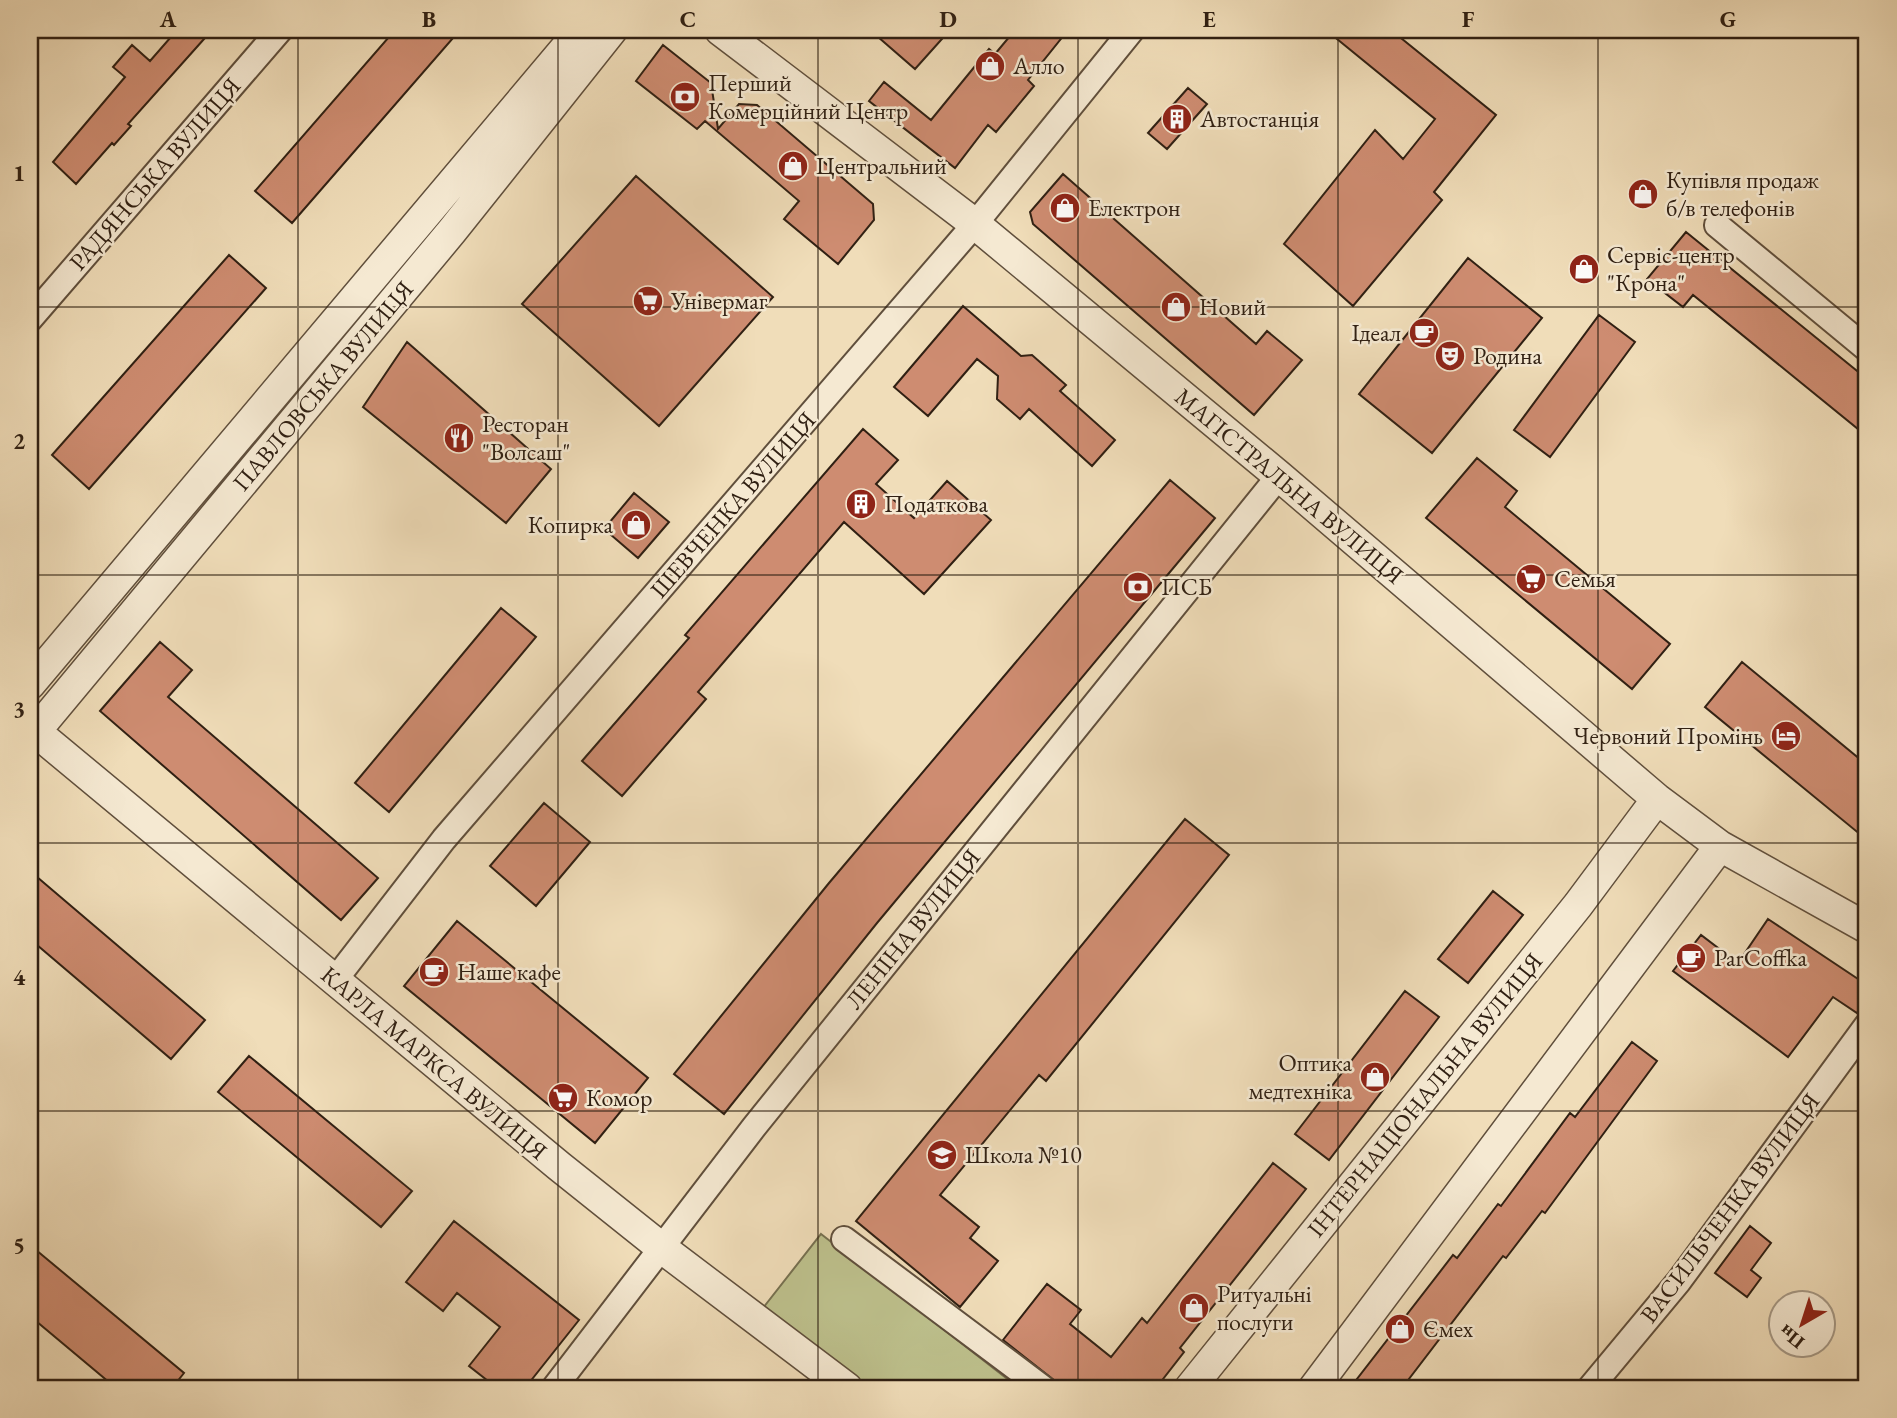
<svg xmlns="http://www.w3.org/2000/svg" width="1897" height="1418" viewBox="0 0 1897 1418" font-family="'EB Garamond',serif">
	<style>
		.green { fill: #bdc08c; stroke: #767050; stroke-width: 2 }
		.building { fill: #ce8c71; stroke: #302013; stroke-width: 2 }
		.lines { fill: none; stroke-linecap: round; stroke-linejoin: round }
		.minor-casing { stroke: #604f3c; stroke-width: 28 }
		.tertiary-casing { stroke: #604f3c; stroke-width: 33 }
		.minor { stroke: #f5e9d2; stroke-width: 24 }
		.tertiary { stroke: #f5e9d2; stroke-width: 30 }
		.grid { fill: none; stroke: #302013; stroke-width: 2; stroke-opacity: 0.55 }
		.labels { text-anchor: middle; stroke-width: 5; stroke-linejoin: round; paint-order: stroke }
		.poi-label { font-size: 24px; fill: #302013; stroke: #f5e9d2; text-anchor: start }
		.street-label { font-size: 24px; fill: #302013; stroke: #f5e9d2 }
		.neatline { fill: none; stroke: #302013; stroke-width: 2.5 }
		.grid-label { font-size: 23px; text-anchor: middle; font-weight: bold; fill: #302013 }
	</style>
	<rect width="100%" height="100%" fill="#f0ddb9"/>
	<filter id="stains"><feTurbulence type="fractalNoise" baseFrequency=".00286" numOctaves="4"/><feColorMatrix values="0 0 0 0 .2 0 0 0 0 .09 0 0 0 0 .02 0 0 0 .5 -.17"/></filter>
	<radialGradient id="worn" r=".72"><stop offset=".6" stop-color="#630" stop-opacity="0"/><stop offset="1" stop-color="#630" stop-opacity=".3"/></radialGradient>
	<path class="green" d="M821,1234L1019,1388H866L763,1308Z"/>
	<path class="building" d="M177,30H193L204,39L128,124L131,126L114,145L112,143L76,184L53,162L125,77L113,67L132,45L150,61Z
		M395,30H460L292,223L255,191Z
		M870,30H950L915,69Z
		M1015,30H1068L1028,80L1034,86L996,132L988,125L955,168L869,101L884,82L931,120L989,49L995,54Z
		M1326,30H1391L1496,115L1434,192L1442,200L1353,306L1284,244L1375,130L1403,159L1435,119Z
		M663,45L711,83L718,129L739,104L757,105L873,204L874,220L838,264L784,219L799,201L705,121L697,129L636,81Z
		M1188,88L1207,104L1167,149L1148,133Z
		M1063,174L1256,344L1267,331L1302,360L1254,415L1033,224L1030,212Z
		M636,176L773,297L659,426L522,304Z
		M1686,232L1867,379V418L1858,429L1693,295L1683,307L1647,279Z
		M229,255L266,288L89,489L52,455Z
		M1468,258L1542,318L1432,453L1359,394Z
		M963,306L1021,356L1032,355L1066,385L1060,391L1115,440L1092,466L1029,409L1020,419L997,399L998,376L977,359L928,416L894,387Z
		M1599,315L1635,342L1550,457L1514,430Z
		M407,342L551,469L506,523L363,407Z
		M863,429L898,460L876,484L914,518L947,481L991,520L924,594L844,522L698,692L706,699L622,796L582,761L689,638L685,635Z
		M1477,458L1517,491L1505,507L1670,644L1632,689L1426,518Z
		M1170,480L1215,518L877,923L724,1114L674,1074L829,883Z
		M634,493L669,522L638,558L604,529Z
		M501,608L536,637L389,812L355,783Z
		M160,642L192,670L168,697L378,878L341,920L100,711Z
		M1742,662L1867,765V840L1705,707Z
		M544,803L590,842L536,906L490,866Z
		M1185,819L1229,855L1046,1081L1039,1075L940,1195L979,1227L970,1238L998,1261L960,1307L856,1221Z
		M30,871L205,1020L171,1059L30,939Z
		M1493,891L1523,915L1468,983L1438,959Z
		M1768,919L1867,985V998L1857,1013L1833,997L1788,1057L1673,971L1701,935L1738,963Z
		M457,921L648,1078L595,1143L404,986Z
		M1405,991L1439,1017L1329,1160L1295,1134Z
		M1632,1042L1657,1061L1545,1213L1542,1211L1506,1258L1503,1256L1402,1388H1350L1453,1255L1457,1258L1498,1204L1501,1206L1570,1113L1575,1117Z
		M249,1056L412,1191L381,1227L218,1092Z
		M1273,1163L1306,1189L1180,1348L1184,1352L1156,1388H1064L1003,1340L1047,1284L1081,1310L1070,1324L1111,1357L1142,1318L1147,1323Z
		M454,1221L579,1320L525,1388H497L469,1366L500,1327L457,1293L443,1311L406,1282Z
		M1750,1226L1771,1243L1751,1270L1761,1278L1747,1297L1715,1273Z
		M30,1245L184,1373L172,1388H116L30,1316Z"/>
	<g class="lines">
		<g class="minor-casing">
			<path id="minor" d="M1717,225L1867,349
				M30,319L280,30
				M335,980L444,839L975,224L1132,30
				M844,1239L1043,1388
				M554,1388L754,1127L1279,476
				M1590,1388L1679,1281L1867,1025"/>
		</g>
		<g class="tertiary-casing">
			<path id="tertiary" d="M720,30L975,224L1279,476L1657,799L1720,846L1867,928
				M30,684L581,30
				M30,727L559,1166L663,1249L847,1388
				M35,732L452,231L612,30
				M1190,1388L1578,905L1657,799
				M1314,1388L1720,846"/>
		</g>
		<use href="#minor" class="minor"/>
		<use href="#tertiary" class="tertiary"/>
	</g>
	<path class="grid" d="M298,30V1388M558,30V1388M818,30V1388M1078,30V1388M1338,30V1388M1598,30V1388M30,307H1867M30,575H1867M30,843H1867M30,1111H1867"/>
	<defs>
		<g id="shop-disc" transform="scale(1.575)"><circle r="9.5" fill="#8f2418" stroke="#f5e9d2"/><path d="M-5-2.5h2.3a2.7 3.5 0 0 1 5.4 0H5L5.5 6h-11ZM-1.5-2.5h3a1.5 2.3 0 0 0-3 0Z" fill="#fff"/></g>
		<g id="bank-disc" transform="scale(1.575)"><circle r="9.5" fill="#8f2418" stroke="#f5e9d2"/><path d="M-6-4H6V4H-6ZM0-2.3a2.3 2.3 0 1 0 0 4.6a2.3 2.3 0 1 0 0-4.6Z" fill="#fff"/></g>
		<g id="building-disc" transform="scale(1.575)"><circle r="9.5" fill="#8f2418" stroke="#f5e9d2"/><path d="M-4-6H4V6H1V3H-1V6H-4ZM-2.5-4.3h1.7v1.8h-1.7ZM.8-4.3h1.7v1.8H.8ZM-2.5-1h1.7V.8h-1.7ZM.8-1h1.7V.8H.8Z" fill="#fff"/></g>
		<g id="supermarket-disc" transform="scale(1.575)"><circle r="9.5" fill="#8f2418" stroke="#f5e9d2"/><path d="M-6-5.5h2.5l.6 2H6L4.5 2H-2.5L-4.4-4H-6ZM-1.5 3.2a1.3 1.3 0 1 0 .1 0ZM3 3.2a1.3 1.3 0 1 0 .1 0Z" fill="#fff"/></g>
		<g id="cafe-disc" transform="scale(1.575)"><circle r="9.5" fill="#8f2418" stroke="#f5e9d2"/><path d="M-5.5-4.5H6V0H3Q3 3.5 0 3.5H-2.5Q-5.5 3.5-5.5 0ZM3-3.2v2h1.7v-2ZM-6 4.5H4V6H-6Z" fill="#fff"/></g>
		<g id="theatre-disc" transform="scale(1.575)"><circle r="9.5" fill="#8f2418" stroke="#f5e9d2"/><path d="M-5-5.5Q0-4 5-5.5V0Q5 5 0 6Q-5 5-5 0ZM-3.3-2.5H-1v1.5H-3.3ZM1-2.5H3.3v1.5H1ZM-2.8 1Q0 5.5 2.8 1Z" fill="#fff"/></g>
		<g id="restaurant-disc" transform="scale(1.575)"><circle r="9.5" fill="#8f2418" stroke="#f5e9d2"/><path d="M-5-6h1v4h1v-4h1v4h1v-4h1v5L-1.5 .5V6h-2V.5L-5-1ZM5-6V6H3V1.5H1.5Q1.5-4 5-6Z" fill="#fff"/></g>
		<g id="hotel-disc" transform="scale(1.575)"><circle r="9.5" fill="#8f2418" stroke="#f5e9d2"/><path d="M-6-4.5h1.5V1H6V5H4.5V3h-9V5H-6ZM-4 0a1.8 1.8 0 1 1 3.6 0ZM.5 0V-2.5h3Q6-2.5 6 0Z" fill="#fff"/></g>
		<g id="school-disc" transform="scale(1.575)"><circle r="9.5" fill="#8f2418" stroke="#f5e9d2"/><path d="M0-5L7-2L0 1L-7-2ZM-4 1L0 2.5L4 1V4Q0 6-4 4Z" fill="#fff"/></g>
	</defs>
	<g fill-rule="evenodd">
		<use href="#shop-disc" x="990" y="66"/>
		<use href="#bank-disc" x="685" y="97"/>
		<use href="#building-disc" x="1177" y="119"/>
		<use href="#shop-disc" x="793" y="166"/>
		<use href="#shop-disc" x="1643" y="194"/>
		<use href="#shop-disc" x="1065" y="208"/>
		<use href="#shop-disc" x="1584" y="269"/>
		<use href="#supermarket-disc" x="648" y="301"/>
		<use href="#shop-disc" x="1176" y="307"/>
		<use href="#cafe-disc" x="1424" y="333"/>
		<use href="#theatre-disc" x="1450" y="356"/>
		<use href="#restaurant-disc" x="459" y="438"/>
		<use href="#building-disc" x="861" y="504"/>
		<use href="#shop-disc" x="636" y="525"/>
		<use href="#supermarket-disc" x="1531" y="579"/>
		<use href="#bank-disc" x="1138" y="587"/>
		<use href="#hotel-disc" x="1786" y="736"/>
		<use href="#cafe-disc" x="1691" y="958"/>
		<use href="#cafe-disc" x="434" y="972"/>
		<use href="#shop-disc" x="1375" y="1077"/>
		<use href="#supermarket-disc" x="563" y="1098"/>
		<use href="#school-disc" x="942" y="1155"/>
		<use href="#shop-disc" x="1194" y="1308"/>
		<use href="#shop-disc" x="1400" y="1329"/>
	</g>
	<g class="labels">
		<g class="poi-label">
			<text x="1013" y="74">Алло</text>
			<text x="708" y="91">Перший<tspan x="708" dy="28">Комерційний Центр</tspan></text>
			<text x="1200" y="127">Автостанція</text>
			<text x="816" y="174">Центральний</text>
			<text x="1666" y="188">Купівля продаж<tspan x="1666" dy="28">б/в телефонів</tspan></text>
			<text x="1088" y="216">Електрон</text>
			<text x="1607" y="263">Сервіс-центр<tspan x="1607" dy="28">"Крона"</tspan></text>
			<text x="671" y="309">Універмаг</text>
			<text x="1199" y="315">Новий</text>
			<text x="1401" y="341" text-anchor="end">Ідеал</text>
			<text x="1473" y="364">Родина</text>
			<text x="482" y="432">Ресторан<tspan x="482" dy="28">"Волсаш"</tspan></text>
			<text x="884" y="512">Податкова</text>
			<text x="613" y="533" text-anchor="end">Копирка</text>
			<text x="1554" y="587">Семья</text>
			<text x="1161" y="595">ПСБ</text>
			<text x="1763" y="744" text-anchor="end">Червоний Промінь</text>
			<text x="1714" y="966">ParCoffka</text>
			<text x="457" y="980">Наше кафе</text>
			<text x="1352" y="1071" text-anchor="end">Оптика<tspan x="1352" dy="28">медтехніка</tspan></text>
			<text x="586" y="1106">Комор</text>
			<text x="965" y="1163">Школа №10</text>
			<text x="1217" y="1302">Ритуальні<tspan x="1217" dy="28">послуги</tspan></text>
			<text x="1423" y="1337">Ємех</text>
		</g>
		<g class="street-label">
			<text transform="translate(155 174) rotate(-49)" y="8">РАДЯНСЬКА ВУЛИЦЯ</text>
			<text transform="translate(323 386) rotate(-50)" y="8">ПАВЛОВСЬКА ВУЛИЦЯ</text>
			<text transform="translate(1289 486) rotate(40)" y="8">МАГІСТРАЛЬНА ВУЛИЦЯ</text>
			<text transform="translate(733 505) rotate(-49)" y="8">ШЕВЧЕНКА ВУЛИЦЯ</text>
			<text transform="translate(913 929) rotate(-51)" y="8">ЛЕНІНА ВУЛИЦЯ</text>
			<text transform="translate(434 1063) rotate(40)" y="8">КАРЛА МАРКСА ВУЛИЦЯ</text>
			<text transform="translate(1425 1095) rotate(-51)" y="8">ІНТЕРНАЦІОНАЛЬНА ВУЛИЦЯ</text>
			<text transform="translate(1730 1208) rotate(-53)" y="8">ВАСИЛЬЧЕНКА ВУЛИЦЯ</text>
		</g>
	</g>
	<rect width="1897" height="1418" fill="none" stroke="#f0ddb9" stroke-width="77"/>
	<g transform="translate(1802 1324) rotate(219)"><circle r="33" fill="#f5e9d2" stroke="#a69986" stroke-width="2"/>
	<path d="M0-5L12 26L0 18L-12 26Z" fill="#8f2418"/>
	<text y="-10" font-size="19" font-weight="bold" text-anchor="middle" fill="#302013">Пн</text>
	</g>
	<rect x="38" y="38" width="1820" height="1342" class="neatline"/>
	<g class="grid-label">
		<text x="168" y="27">A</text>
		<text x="429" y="27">B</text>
		<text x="688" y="27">C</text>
		<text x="948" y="27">D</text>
		<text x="1209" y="27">E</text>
		<text x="1468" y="27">F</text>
		<text x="1728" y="27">G</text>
		<text x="19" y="181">1</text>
		<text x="19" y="449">2</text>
		<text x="19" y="717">3</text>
		<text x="19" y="985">4</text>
		<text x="19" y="1253">5</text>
	</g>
	<rect width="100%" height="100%" filter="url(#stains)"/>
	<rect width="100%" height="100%" fill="url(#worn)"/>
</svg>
